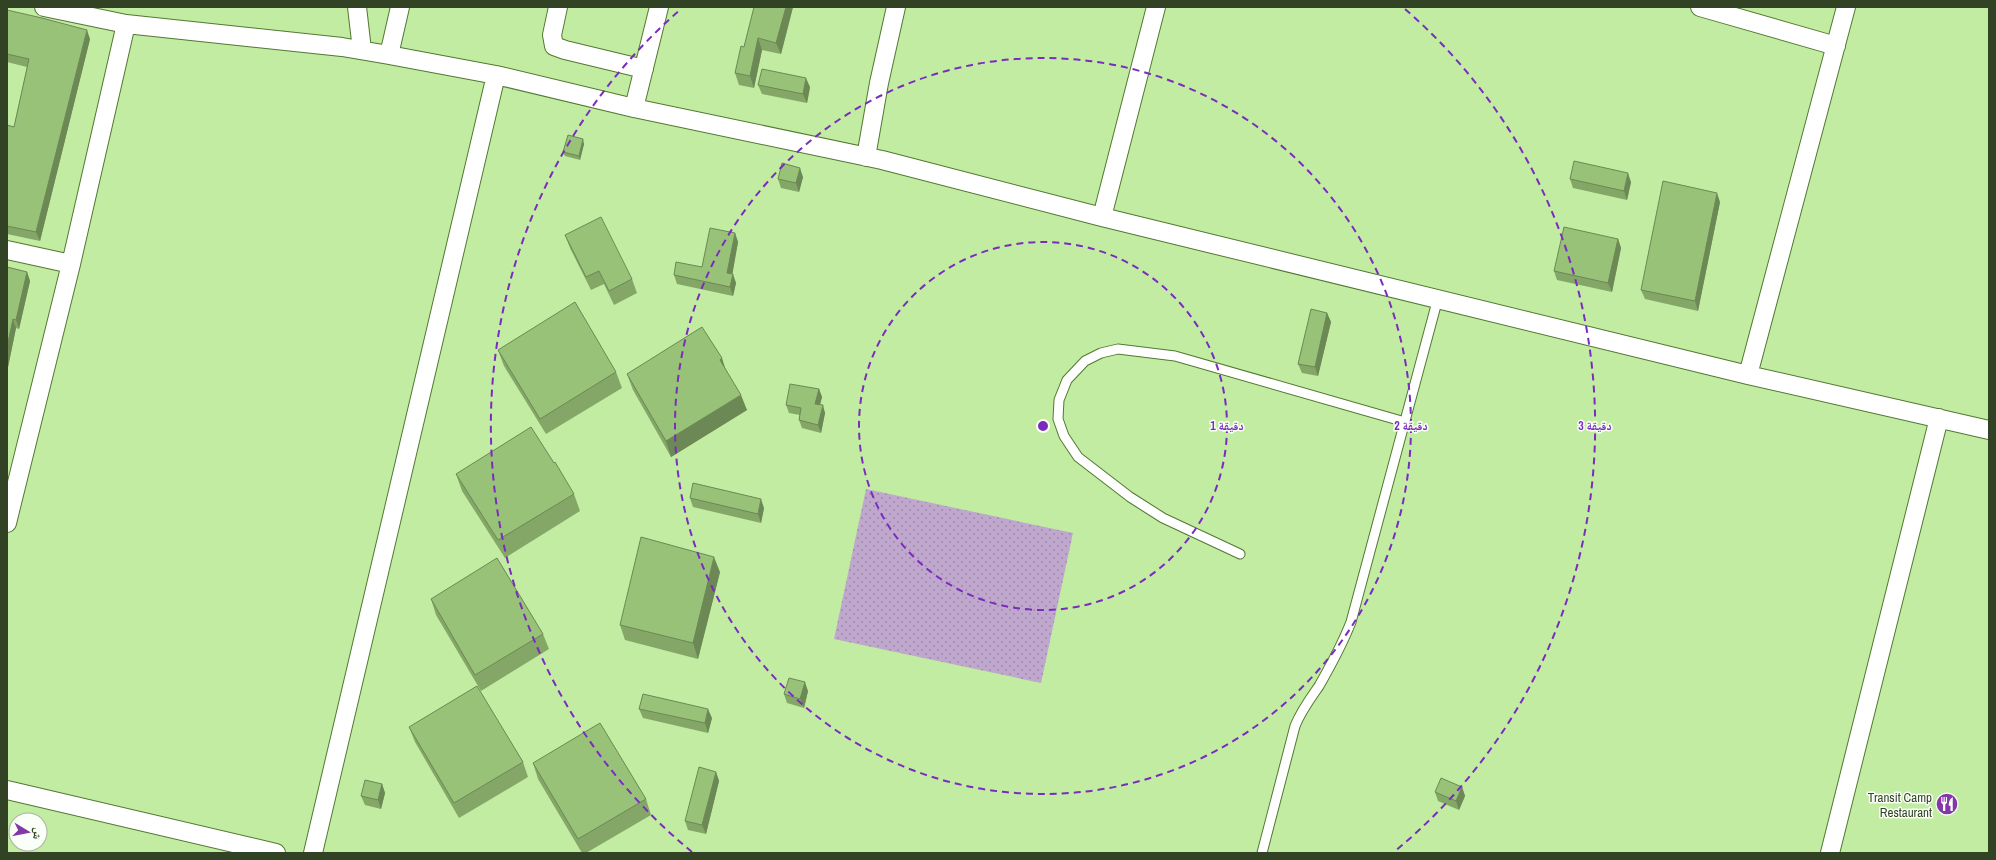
<svg xmlns="http://www.w3.org/2000/svg" width="1996" height="860" viewBox="0 0 1996 860" font-family="'Archivo Narrow','Noto Naskh Arabic',sans-serif">
	<style>
		.grass { fill: url(#grass-dots) }
		.lines { fill: none; stroke-linecap: round; stroke-linejoin: round }
		.service-casing { stroke: #537832; stroke-width: 11 }
		.minor-casing { stroke: #537832; stroke-width: 20 }
		.service { stroke: #fff; stroke-width: 9 }
		.minor { stroke: #fff; stroke-width: 18 }
		.wall { fill: #84a768 }
		.shaded-wall { fill: #6b8855 }
		.building { fill: #99c279; stroke: #6b8855 }
		.ring { fill: none; stroke: #7b2cbf; stroke-width: 2; stroke-dasharray: 7 5 }
		.labels { text-anchor: middle; stroke-width: 3; stroke-linejoin: round; paint-order: stroke }
		.poi-label { font-size: 13px; fill: #324325; stroke: #fafff7; text-anchor: end }
		.centre { fill: #7b2cbf; stroke: #fafff7; stroke-width: 2 }
		.ring-label { font-size: 12px; text-anchor: middle; font-weight: bold; fill: #7b2cbf; stroke: #fafff7; stroke-width: 3; stroke-linejoin: round; paint-order: stroke }
	</style>
	<defs>
		<pattern id="grass-dots" width="8" height="8" patternUnits="userSpaceOnUse"><rect width="8" height="8" fill="#bfa7cd"/><path d="M2 2h.1M6 6h.1" fill="none" stroke="#9c8aa6" stroke-width="1.8" stroke-linecap="round"/></pattern>
	</defs>
	<rect width="100%" height="100%" fill="#c1eca1"/>
	<path class="grass" d="M866,489L1073,533L1041,683L834,639Z"/>
	<g class="lines">
		<g class="service-casing">
			<path id="service" d="M1240,554L1163,518L1130,497L1078,457L1064,436L1058,419L1059,400L1067,380L1085,361L1101,353L1118,349L1175,356L1405,422
				M1262,853L1295,726C1301,711 1310,699 1319,686C1331,665 1342,645 1351,622L1438,298"/>
		</g>
		<g class="minor-casing">
			<path id="minor" d="M44,7L126,24L342,47L389,55
				M357,7L362,50
				M400,7L389,55L496,75L634,108L882,160L1102,217L1748,375L1989,430
				M558,7L552,35L554,46L565,50L644,69
				M1700,7L1836,46
				M634,108L659,7
				M866,157L879,83L896,7
				M1102,217L1156,7
				M7,250L71,264
				M1748,375L1846,7
				M7,523L71,264L126,24
				M7,790L276,853
				M313,853L496,75
				M1830,853L1939,418"/>
		</g>
		<use href="#service" class="service"/>
		<use href="#minor" class="minor"/>
	</g>
	<path class="wall" d="M754,7H793L781,54L762,50L754,88L739,85L735,73L744,47Z
		M7,10L90,39L40,241L7,234V125L14,127L27,67L7,62Z
		M758,85L810,87L807,103L762,94Z
		M584,144L580,160L565,156L563,152Z
		M803,177L799,192L781,188L778,179Z
		M1570,179L1631,182L1627,200L1573,188Z
		M1720,202L1698,311L1645,299L1641,290Z
		M735,233L738,242L732,274L736,283L733,296L677,284L674,275L702,267Z
		M565,235L632,279L637,293L614,305L604,284L591,290L570,248Z
		M1618,239L1621,248L1612,292L1557,280L1554,271Z
		M7,267L27,272L30,281L19,329L16,328L7,372Z
		M1327,313L1331,322L1318,376L1302,373L1298,364Z
		M498,350L616,372L622,388L546,434L504,366Z
		M726,370L747,410L671,457L633,390L627,374Z
		M819,389L822,397L820,405L825,413L821,433L802,428L799,420L800,415L789,413L786,405Z
		M456,474L574,494L580,511L505,558L462,491Z
		M690,498L764,508L761,523L693,507Z
		M720,572L698,659L625,640L620,625Z
		M431,599L543,634L549,649L481,691L436,615Z
		M808,691L804,708L787,703L784,694Z
		M639,709L712,718L708,733L643,718Z
		M409,727L523,762L528,777L459,818L415,742Z
		M533,763L646,799L651,815L586,853H582L538,779Z
		M716,772L719,781L706,834L688,830L685,821Z
		M382,784L385,793L381,809L365,805L361,796Z
		M1462,787L1465,796L1459,810L1438,801L1435,792Z"/>
	<path class="shaded-wall" d="M786,7H793L781,54L776,43Z
		M87,30L90,39L40,241L36,232Z
		M758,38L762,50L754,88L750,76Z
		M806,78L810,87L807,103L803,94Z
		M583,139L584,144L580,160L579,156Z
		M800,168L803,177L799,192L796,183Z
		M1628,173L1631,182L1627,200L1624,191Z
		M1717,193L1720,202L1698,311L1695,301Z
		M735,233L738,242L731,282L727,273Z
		M1618,239L1621,248L1612,292L1608,283Z
		M27,272L30,281L19,329L16,320Z
		M733,274L736,283L733,296L730,287Z
		M1327,313L1331,322L1318,376L1315,367Z
		M13,319L16,328L7,372V347Z
		M722,358L727,374L720,360Z
		M819,389L822,397L818,412L815,404Z
		M741,395L747,410L671,457L666,441Z
		M823,405L825,413L821,433L818,425Z
		M761,499L764,508L761,523L758,514Z
		M714,557L720,572L698,659L693,643Z
		M805,682L808,691L804,708L800,699Z
		M708,709L712,718L708,733L705,723Z
		M716,772L719,781L706,834L702,825Z
		M382,784L385,793L381,809L378,800Z
		M1462,787L1465,796L1459,810L1456,801Z"/>
	<path class="building" d="M754,7H786L776,43L758,38L750,76L735,73L741,46L744,47Z
		M7,10L42,18L87,30L36,232L7,226V125L14,127L29,59L7,54Z
		M762,69L806,78L803,94L758,85Z
		M568,135L583,139L579,156L563,152Z
		M1574,161L1628,173L1624,191L1570,179Z
		M782,163L800,168L796,183L778,179Z
		M1663,181L1717,193L1695,301L1641,290Z
		M601,217L632,279L609,291L599,271L586,277L565,235Z
		M1564,227L1618,239L1608,283L1554,271Z
		M710,228L735,233L727,273L733,274L730,287L674,275L676,262L702,267Z
		M7,267L27,272L16,320L13,319L7,347Z
		M575,302L616,372L540,419L498,350Z
		M1311,309L1327,313L1315,367L1298,364Z
		M702,327L722,358L720,360L741,395L666,441L627,374Z
		M790,384L819,389L815,404L823,405L818,425L799,420L801,408L786,405Z
		M531,427L554,463L555,462L574,494L498,540L456,474Z
		M693,483L761,499L758,514L690,498Z
		M641,537L714,557L693,643L620,625Z
		M497,558L543,634L475,675L431,599Z
		M789,678L805,682L800,699L784,694Z
		M477,686L523,762L454,803L409,727Z
		M643,694L708,709L705,723L639,709Z
		M600,723L646,799L578,839L533,763Z
		M699,767L716,772L702,825L685,821Z
		M1441,778L1462,787L1456,801L1435,792Z
		M365,780L382,784L378,800L361,796Z"/>
	<g class="ring">
		<circle cx="1043" cy="426" r="184"/>
		<circle cx="1043" cy="426" r="368"/>
		<path d="M692 852A552 552 0 0 1 681 9M1405 9A552 552 0 0 1 1394 852"/>
	</g>
	<defs>
		<g id="restaurant-disc" transform="scale(1.15)"><circle r="9.5" fill="#8337a8" stroke="#fafff7"/><path d="M-5-6h1v4h1v-4h1v4h1v-4h1v5L-1.5 .5V6h-2V.5L-5-1ZM5-6V6H3V1.5H1.5Q1.5-4 5-6Z" fill="#fff"/></g>
	</defs>
	<g fill-rule="evenodd">
		<use href="#restaurant-disc" x="1947" y="804"/>
	</g>
	<g class="labels">
		<g class="poi-label">
			<text x="1932" y="802">Transit Camp<tspan x="1932" dy="15">Restaurant</tspan></text>
		</g>
	</g>
	<circle cx="1043" cy="426" r="6" class="centre"/>
	<g class="ring-label">
		<text x="1227" y="430">1 دقيقة</text>
		<text x="1411" y="430">2 دقيقة</text>
		<text x="1595" y="430">3 دقيقة</text>
	</g>
	<rect width="1996" height="860" fill="none" stroke="#324325" stroke-width="16"/>
	<g transform="translate(28 832) rotate(100)"><circle r="19" fill="#fafff7" stroke="#aab4a3"/>
	<path d="M0-3L7 15L0 10L-7 15Z" fill="#8337a8"/>
	<text y="-6" font-size="11" font-weight="bold" text-anchor="middle" fill="#324325">ش</text>
	</g>
</svg>
